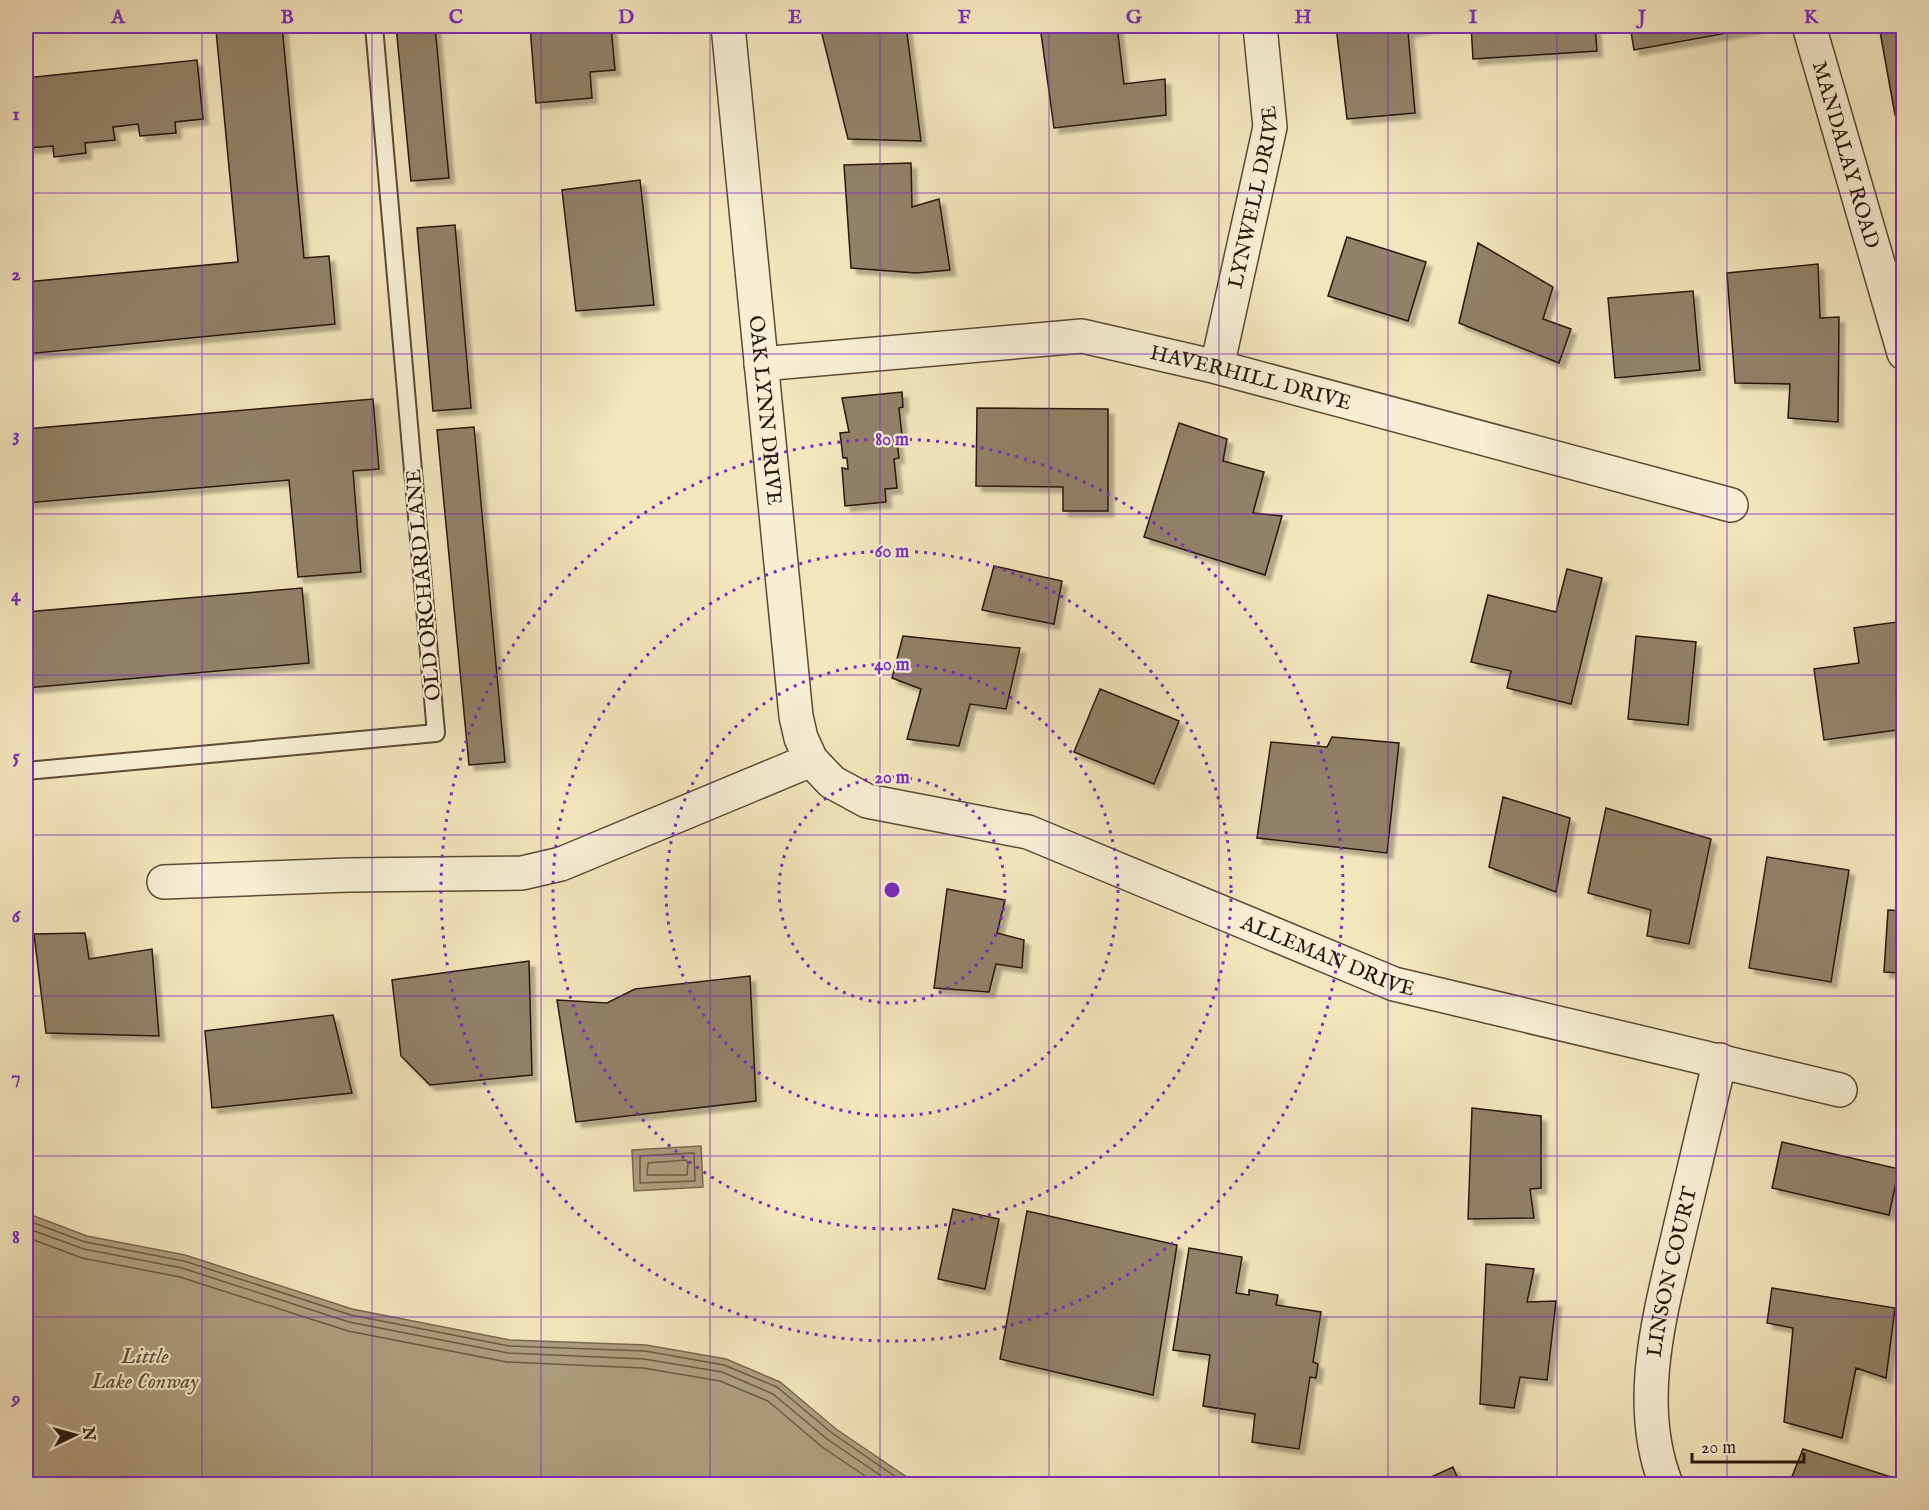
<svg xmlns="http://www.w3.org/2000/svg" width="1929" height="1510" viewBox="0 0 1929 1510" font-family="'IM FELL English',serif">
	<style>
		.water { fill: #ae9e7f; stroke: #796750; stroke-width: 1.5 }
		.lines { fill: none; stroke-linecap: round; stroke-linejoin: round }
		.shore { stroke: #6c5a44; stroke-width: 1.5 }
		.building { fill: #928167; stroke: #29150a; stroke-width: 1.5; filter: url(#shadow) }
		.service-casing { stroke: #5c4936; stroke-width: 20 }
		.minor-casing { stroke: #5c4936; stroke-width: 36 }
		.service { stroke: #f7eed3; stroke-width: 16 }
		.minor { stroke: #f7eed3; stroke-width: 33 }
		.grid { fill: none; stroke: #7b2cbf; stroke-width: 1.5; stroke-opacity: 0.55 }
		.ring { fill: none; stroke: #7b2cbf; stroke-width: 3; stroke-dasharray: 3 6 }
		.labels { text-anchor: middle; stroke-width: 4.5; stroke-linejoin: round; paint-order: stroke }
		.street-label { font-size: 21px; fill: #29150a; stroke: #f7eed3 }
		.water-label { font-size: 22px; font-style: italic; fill: #5e4c39; stroke: #f7eed3 }
		.centre { fill: #7b2cbf; stroke: #f7eed3; stroke-width: 3 }
		.ring-label { font-size: 18px; text-anchor: middle; font-weight: bold; fill: #7b2cbf; stroke: #f7eed3; stroke-width: 4.5; stroke-linejoin: round; paint-order: stroke }
		.neatline { fill: none; stroke: #7b2cbf; stroke-width: 2 }
		.grid-label { font-size: 20px; text-anchor: middle; font-weight: bold; fill: #7b2cbf }
	</style>
	<defs>
		<filter id="shadow"><feDropShadow dx="5.5" dy="5.5" stdDeviation="1.5" flood-color="#0004"/></filter>
	</defs>
	<rect width="100%" height="100%" fill="#f3e5bc"/>
	<filter id="stains"><feTurbulence type="fractalNoise" baseFrequency=".00333" numOctaves="4"/><feColorMatrix values="0 0 0 0 .2 0 0 0 0 .09 0 0 0 0 .02 0 0 0 .5 -.17"/></filter>
	<radialGradient id="worn" r=".72"><stop offset=".6" stop-color="#630" stop-opacity="0"/><stop offset="1" stop-color="#630" stop-opacity=".3"/></radialGradient>
	<path class="water" d="M701,1146L703,1187L634,1191L632,1150Z
		M26,1213L87,1236L185,1255L352,1309L510,1340L646,1345L726,1359L780,1382L836,1429L917,1484H26Z"/>
	<g class="lines">
		<path class="shore" d="M694,1153L695,1181L640,1183V1156Z
			M686,1160L688,1163L687,1175H647L648,1163Z
			M26,1220L85,1242L184,1261L351,1315L509,1346L645,1351L724,1365L777,1387L832,1433L906,1484
			M26,1228L84,1249L182,1268L349,1322L508,1353L644,1359L722,1372L773,1394L827,1439L893,1484
			M26,1237L82,1258L180,1277L348,1331L507,1362L643,1368L720,1381L768,1401L822,1447L877,1484"/>
	</g>
	<path class="building" d="M268,26H282L304,258L329,256L335,324L26,354V282L238,262L216,30Z
		M396,26H435L449,178L411,181Z
		M530,26H611L615,70L590,72L592,98L536,103Z
		M820,26H906L921,141L848,139Z
		M1040,26H1117L1124,84L1165,79L1166,115L1054,128Z
		M1336,26H1432L1408,32L1415,113L1347,119Z
		M1471,26H1595L1597,51L1473,59Z
		M1630,26H1754L1755,28L1634,50Z
		M1879,26H1904V114L1895,115Z
		M197,60L203,119L175,122L176,133L140,136L138,124L113,127L115,140L85,143L86,153L54,157L53,146L26,148V78Z
		M911,163L912,207L939,199L950,270L916,273L851,268L844,165Z
		M640,180L654,305L576,311L562,190Z
		M455,225L471,408L433,411L417,228Z
		M1347,237L1426,262L1408,321L1328,296Z
		M1478,243L1553,287L1543,319L1571,329L1559,363L1459,323Z
		M1818,264L1820,318L1839,317L1838,422L1788,418L1790,384L1735,383L1727,273Z
		M1693,291L1700,370L1615,378L1608,298Z
		M902,392L903,407L899,408L902,436H896L899,458L894,459L897,488L885,489L886,502L845,506L842,468L848,469L847,458H843L840,433L849,432L842,398Z
		M373,399L379,469L353,471L361,572L298,577L289,480L26,503V429Z
		M977,408L1108,409V511H1063V487L976,486Z
		M1179,423L1227,439L1223,461L1264,472L1253,513L1282,516L1265,575L1144,537Z
		M474,427L505,762L469,765L437,430Z
		M994,566L1062,581L1054,624L982,610Z
		M1567,569L1602,578L1571,704L1507,688L1511,671L1471,662L1488,595L1556,612Z
		M302,588L309,663L26,688V612Z
		M1904,621V729L1824,740L1814,669L1859,663L1854,628Z
		M903,636L1020,648L1006,709L970,704L959,746L907,739L921,689L892,678Z
		M1636,636L1696,642L1688,725L1628,719Z
		M1100,689L1179,721L1154,784L1074,752Z
		M1332,737L1399,743L1387,853L1257,838L1271,742L1327,747Z
		M1503,797L1570,818L1556,892L1489,867Z
		M1606,808L1711,839L1689,944L1647,936L1651,910L1588,893Z
		M1767,857L1849,870L1831,982L1749,968Z
		M947,889L1005,900L997,933L1024,940L1022,968L996,964L989,992L934,988Z
		M1888,910L1904,911V973L1884,972Z
		M85,933L89,959L152,949L159,1036L46,1033L34,934Z
		M529,961L532,1075L430,1085L401,1056L392,980Z
		M750,976L756,1101L576,1122L557,1000L607,1003L635,989Z
		M333,1015L352,1093L212,1108L205,1031Z
		M1472,1108L1541,1116V1188L1530,1189L1534,1218L1468,1219Z
		M1782,1142L1899,1169L1889,1215L1772,1188Z
		M953,1209L999,1219L985,1289L938,1279Z
		M1027,1211L1177,1245L1153,1395L1000,1359Z
		M1189,1248L1242,1257L1236,1293L1249,1295V1290L1278,1295L1276,1305L1321,1312L1313,1362L1318,1364L1316,1378L1310,1377L1299,1449L1252,1442L1255,1414L1203,1406L1210,1355L1173,1350Z
		M1486,1264L1534,1269L1527,1302L1556,1301L1547,1380L1520,1377L1514,1408L1480,1404Z
		M1772,1288L1895,1308L1886,1378L1856,1368L1842,1438L1784,1422L1793,1328L1767,1323Z
		M1803,1449L1904,1481V1484H1789Z
		M1453,1467L1460,1484H1416Z"/>
	<g class="lines">
		<g class="service-casing">
			<path id="service" d="M26,771L436,733L374,26"/>
		</g>
		<g class="minor-casing">
			<g id="minor">
				<path id="s1" d="M728,26L796,716L801,738L811,760L832,782L867,801L1028,832L1394,984L1840,1090"/>
				<path id="s2" d="M1809,26L1904,353"/>
				<path id="s3" d="M761,364L1082,336L1217,367L1731,505"/>
				<path id="s4" d="M1217,367L1270,127L1260,26"/>
				<path d="M164,882L348,875L522,873L561,864L811,760"/>
				<path id="s5" d="M1666,1484C1633,1401 1662,1308 1681,1224C1694,1169 1707,1115 1720,1060"/>
			</g>
		</g>
		<use href="#service" class="service"/>
		<use href="#minor" class="minor"/>
	</g>
	<path class="grid" d="M202,26V1484M372,26V1484M541,26V1484M710,26V1484M880,26V1484M1049,26V1484M1219,26V1484M1388,26V1484M1557,26V1484M1727,26V1484M26,193H1904M26,354H1904M26,514H1904M26,675H1904M26,835H1904M26,996H1904M26,1156H1904M26,1317H1904"/>
	<g class="ring">
		<circle cx="892" cy="890" r="113"/>
		<circle cx="892" cy="890" r="226"/>
		<circle cx="892" cy="890" r="339"/>
		<circle cx="892" cy="890" r="451"/>
	</g>
	<g class="labels">
		<g class="street-label">
			<text dy="7" stroke="none"><textPath href="#s2" startOffset="134">MANDALAY ROAD</textPath></text>
			<text dy="7" stroke="none"><textPath href="#s4" startOffset="174">LYNWELL DRIVE</textPath></text>
			<text dy="7" stroke="none"><textPath href="#s3" startOffset="496">HAVERHILL DRIVE</textPath></text>
			<text dy="7" stroke="none"><textPath href="#s1" startOffset="386">OAK LYNN DRIVE</textPath></text>
			<text transform="translate(423 585) rotate(-95)" y="7">OLD ORCHARD LANE</text>
			<text dy="7" stroke="none"><textPath href="#s1" startOffset="1299">ALLEMAN DRIVE</textPath></text>
			<text dy="7" stroke="none"><textPath href="#s5" startOffset="216">LINSON COURT</textPath></text>
		</g>
		<g class="water-label">
			<text x="145" y="1363">Little<tspan x="145" dy="25">Lake Conway</tspan></text>
		</g>
	</g>
	<circle cx="892" cy="890" r="9" class="centre"/>
	<g class="ring-label">
		<text x="892" y="445">80 m</text>
		<text x="892" y="557">60 m</text>
		<text x="892" y="670">40 m</text>
		<text x="892" y="783">20 m</text>
	</g>
	<rect width="1929" height="1510" fill="none" stroke="#f3e5bc" stroke-width="66"/>
	<g transform="translate(75 1435) rotate(85)" stroke="#f7eed3" stroke-width="4.5" paint-order="stroke">
	<path d="M0-4.5L10 22L0 15L-10 22Z" fill="#29150a"/>
	<text y="-9" font-size="16" font-weight="bold" text-anchor="middle" fill="#29150a">N</text>
	</g>
	<path d="M1692 1453v9h112v-9" fill="none" stroke="#29150a" stroke-width="3"/>
	<text x="1701" y="1453" font-size="18" fill="#29150a" stroke="#f7eed3" stroke-width="4.5" paint-order="stroke">20 m</text>
	<rect x="33" y="33" width="1863" height="1444" class="neatline"/>
	<g class="grid-label">
		<text x="118" y="23">A</text>
		<text x="287" y="23">B</text>
		<text x="456" y="23">C</text>
		<text x="626" y="23">D</text>
		<text x="795" y="23">E</text>
		<text x="964" y="23">F</text>
		<text x="1134" y="23">G</text>
		<text x="1303" y="23">H</text>
		<text x="1473" y="23">I</text>
		<text x="1642" y="23">J</text>
		<text x="1811" y="23">K</text>
		<text x="16" y="120">1</text>
		<text x="16" y="280">2</text>
		<text x="16" y="441">3</text>
		<text x="16" y="601">4</text>
		<text x="16" y="762">5</text>
		<text x="16" y="922">6</text>
		<text x="16" y="1083">7</text>
		<text x="16" y="1243">8</text>
		<text x="16" y="1404">9</text>
	</g>
	<rect width="100%" height="100%" filter="url(#stains)"/>
	<rect width="100%" height="100%" fill="url(#worn)"/>
</svg>
